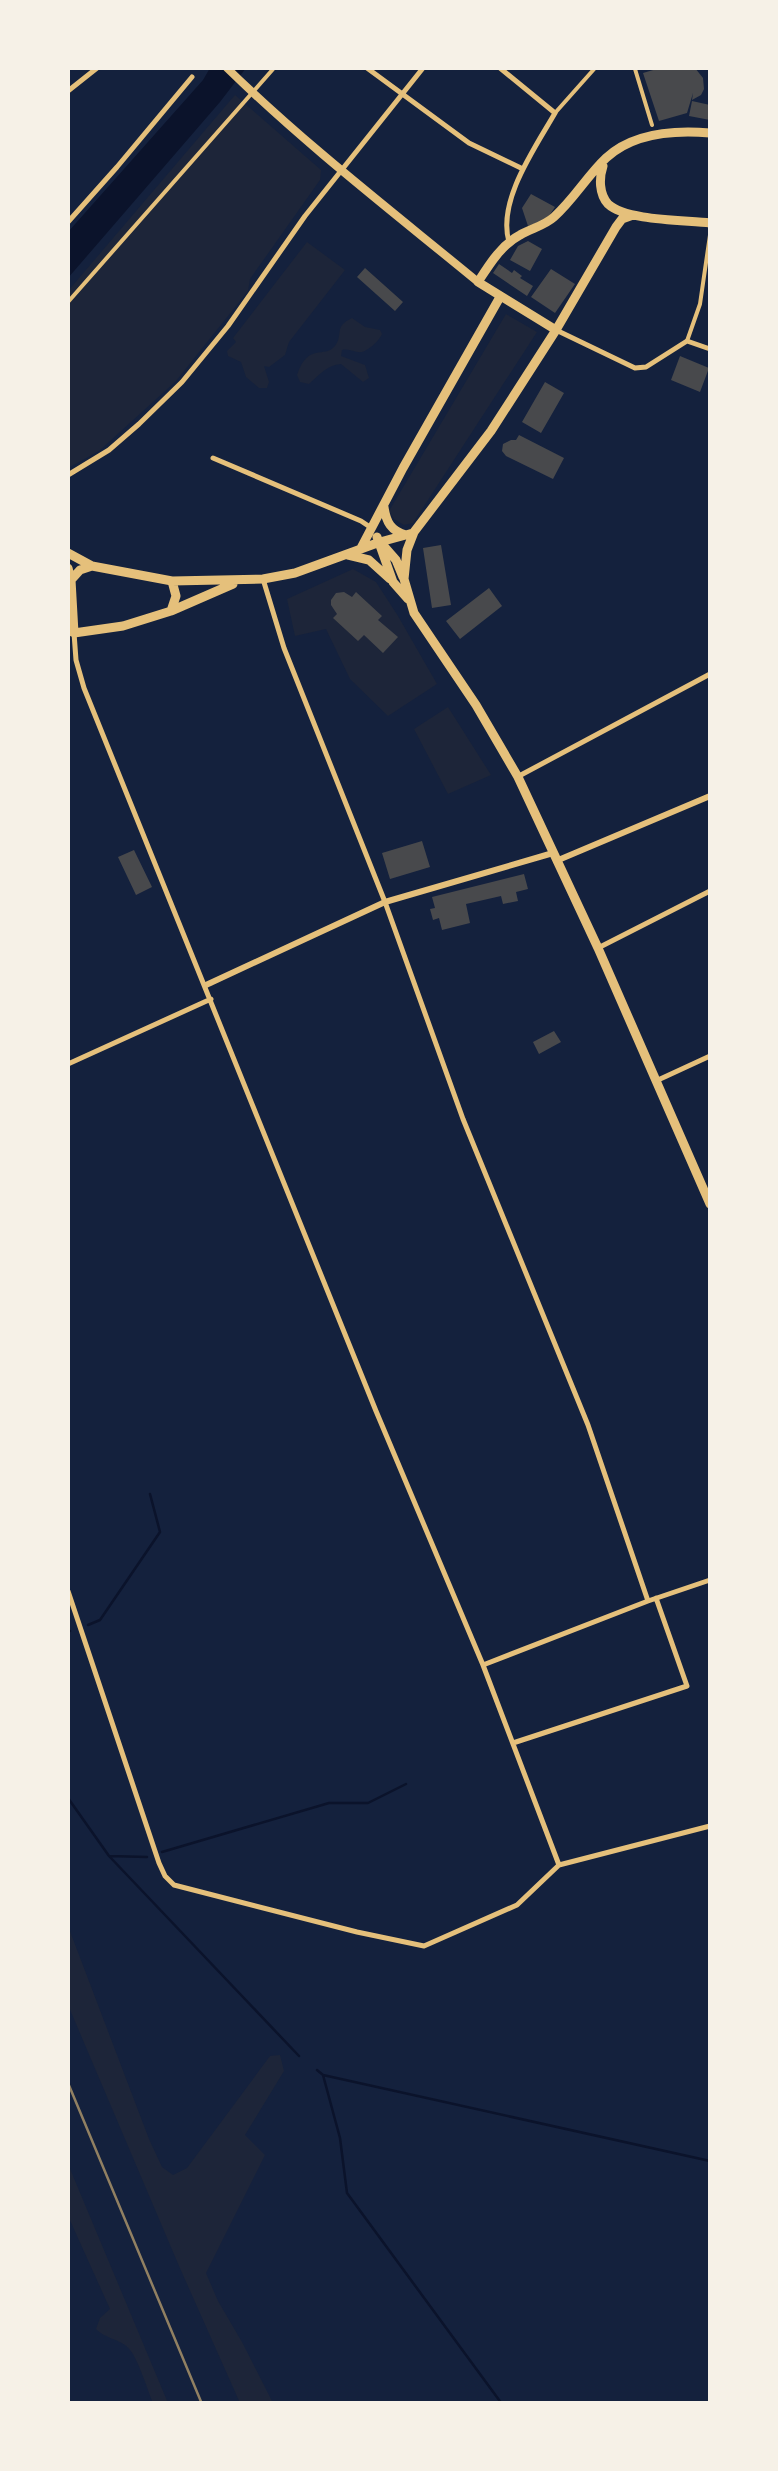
<svg xmlns="http://www.w3.org/2000/svg" width="778" height="2471" viewBox="0 0 778 2471" font-family="Rubik,sans-serif">
	<style>
		.green { fill: #1d2539 }
		.water { fill: #0b132b }
		.lines { fill: none; stroke-linecap: round; stroke-linejoin: round }
		.stream { stroke: #0b132b; stroke-width: 2.5 }
		.building { fill: #48494c }
		.pedestrian { stroke: #e5c07b; stroke-width: 4 }
		.minor { stroke: #e5c07b; stroke-width: 5 }
		.tertiary { stroke: #e5c07b; stroke-width: 6 }
		.secondary { stroke: #e5c07b; stroke-width: 8 }
		.primary { stroke: #e5c07b; stroke-width: 9 }
		.rail { stroke: #918062; stroke-width: 2.5 }
	</style>
	<rect width="100%" height="100%" fill="#14213d"/>
	<path class="green" d="M235,95L321,170L320,180L250,279L248,291L176,381L99,451L68,468V291Z
		M307,242L345,270L289,342L285,355L269,367L264,366L269,382L267,388H259L246,377L241,362L228,356L227,351L236,342L233,338Z
		M506,314L537,332L413,523L404,525L394,519L389,511Z
		M352,318L365,327L380,330L382,334C379,341 369,350 362,352C354,353 350,348 342,350L341,356L365,365L369,378L363,382L341,364C327,365 319,375 309,384L300,382L297,375C308,342 324,359 335,346C344,334 333,327 352,318Z
		M353,569L376,582L398,616L437,684L388,716L350,679L326,629L295,636L287,599Z
		M448,707L491,775L448,794L414,729Z
		M68,1926L149,2139L162,2167L173,2175L187,2168L270,2056L280,2055L284,2071L245,2135L265,2155L206,2273L218,2301L242,2342L273,2403H240L179,2266L68,2005Z
		M68,2164L168,2403H153C148,2391 138,2359 130,2350C122,2339 105,2339 96,2329L100,2318L110,2309L68,2216Z"/>
	<path class="water" d="M210,68H246L220,102L68,278V232L203,80Z"/>
	<g class="lines">
		<path class="stream" d="M88,1625L100,1620L160,1532L150,1494
			M68,1632L70,1631
			M68,1798L109,1856L299,2056
			M162,1852L329,1803H368L406,1784
			M109,1856L147,1857
			M317,2070L323,2075L710,2161
			M323,2075L340,2138L347,2193L502,2404"/>
	</g>
	<path class="building" d="M660,68H695L703,78L704,89L701,95L692,100L693,93L687,113L659,121L643,73Z
		M692,101L710,105V120L689,116Z
		M531,194L555,207L547,219L528,226L522,208Z
		M528,241L542,249L530,271L510,260L518,246Z
		M499,264L512,273L514,270L522,276L520,278L533,286L527,296L493,273Z
		M365,268L403,302L395,311L357,277Z
		M551,269L575,284L555,313L531,297Z
		M680,356L709,368L700,392L671,380Z
		M545,382L564,393L541,433L522,422Z
		M519,435L564,458L553,479L506,456L502,451L503,444L511,440H516Z
		M441,545L451,605L432,608L423,548Z
		M489,588L502,606L460,639L446,621Z
		M344,592L352,597L356,592L382,616L378,620L398,637L383,653L364,635L358,641L333,618L337,614L331,605V600L336,593Z
		M422,841L430,867L390,879L382,853Z
		M134,850L152,887L136,895L118,857Z
		M524,874L528,889L516,892L518,901L503,904L501,896L466,904L470,923L442,930L439,918L433,920L430,909L435,908L432,897Z
		M554,1031L561,1042L539,1054L533,1042Z"/>
	<g class="lines">
		<path class="pedestrian" d="M635,69L652,125
			M555,113L595,68
			M68,302L274,68
			M687,341L700,304L710,235"/>
		<path class="minor" d="M367,68L469,143L523,169
			M500,68L555,113C535,148 497,201 509,242
			M68,91L97,68
			M68,222L117,167L192,77
			M556,330L635,368L646,367L687,341L710,349
			M213,458L361,521L370,527
			M68,475L109,450L139,424L182,382L228,326L305,216L423,68
			M263,579L284,648L385,902L463,1119L588,1425L648,1601
			M68,634L74,633L76,660L84,688L376,1411L483,1665L559,1865L710,1826
			M519,776L710,674
			M598,948L710,891
			M68,1064L211,999
			M658,1080L710,1056
			M68,1591L159,1863L165,1876L174,1885L357,1932L424,1946L517,1905L559,1865
			M483,1665L648,1601L710,1580
			M513,1743L687,1686L656,1598"/>
		<path class="tertiary" d="M556,861L710,796
			M206,985L385,902L553,853"/>
		<path class="secondary" d="M227,68C306,145 393,212 478,282"/>
		<path class="primary" d="M603,166C599,178 599,194 608,204C626,221 686,220 710,223
			M633,215L622,219L616,227L556,330L491,431L414,532L407,550L404,579L414,613L476,705L518,777L598,948L710,1204
			M556,330L478,282C489,265 501,245 520,235C532,228 544,226 554,217C574,199 587,176 606,158C634,132 675,130 710,133
			M384,507C386,522 391,531 406,535
			M377,537L393,582L408,599
			M382,544L396,560L403,577
			M361,548L403,468L500,297
			M68,553L92,566
			M348,555L369,560L390,579
			M68,568L71,580L74,633L123,626L171,611L233,584
			M71,580L80,570L92,566L172,581L263,579L295,573L380,542L413,533
			M171,611L176,596L172,581"/>
		<path class="rail" d="M68,2083L202,2404"/>
	</g>
	<rect width="778" height="2471" fill="none" stroke="#f6f1e7" stroke-width="140"/>
</svg>
